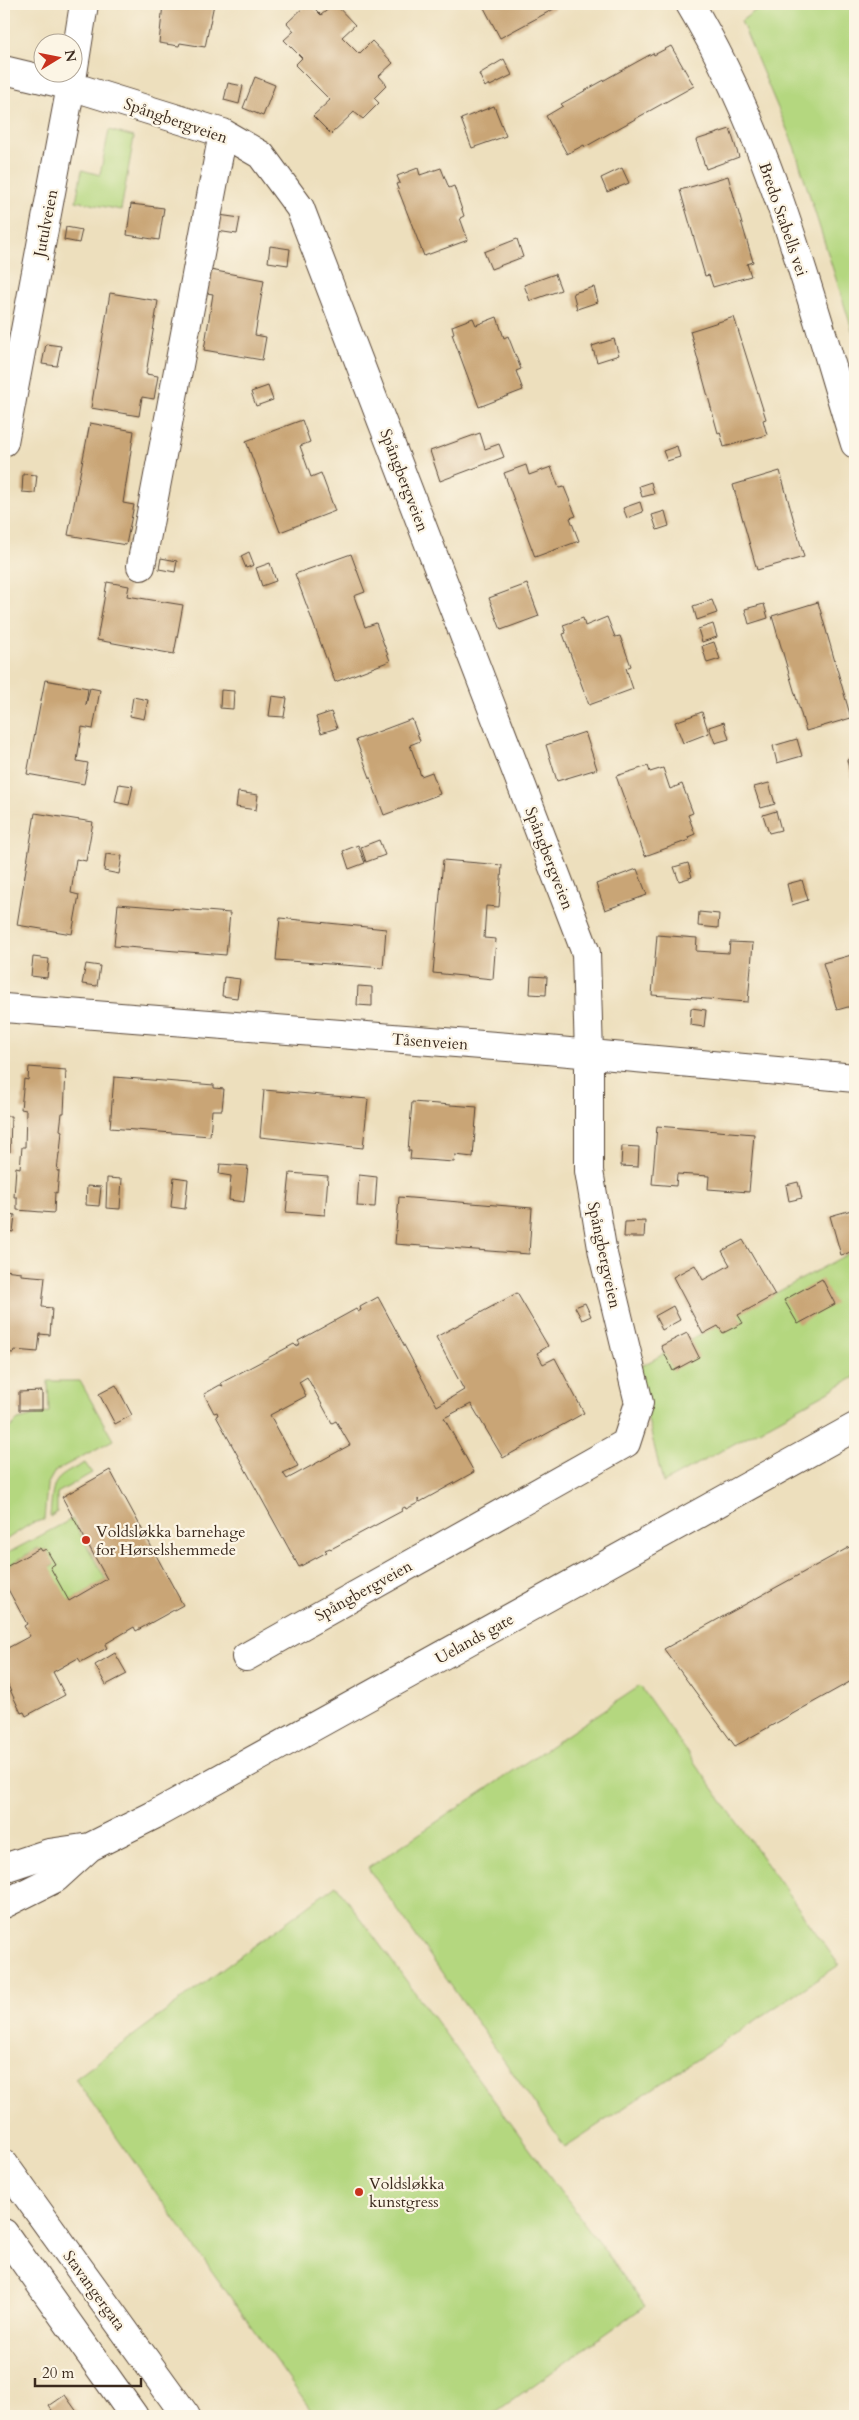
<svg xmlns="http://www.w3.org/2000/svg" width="859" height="2420" viewBox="0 0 859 2420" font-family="Cardo,serif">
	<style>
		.green { fill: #b4d77f; stroke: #78804e }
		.building { fill: #c9a576; fill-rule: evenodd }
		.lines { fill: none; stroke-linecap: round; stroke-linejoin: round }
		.minor-casing { stroke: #564536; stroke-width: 30 }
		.major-casing { stroke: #564536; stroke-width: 30 }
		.minor { stroke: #fff; stroke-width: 28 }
		.major { stroke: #fff; stroke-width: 28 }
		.poi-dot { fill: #c8321e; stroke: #fcf5e5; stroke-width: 2 }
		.labels { text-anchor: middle; stroke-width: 4.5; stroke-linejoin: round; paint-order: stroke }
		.street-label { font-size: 16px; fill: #3b2a1e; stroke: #fcf5e5 }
		.poi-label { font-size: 16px; fill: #3b2a1e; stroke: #fcf5e5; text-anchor: start }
	</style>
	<rect width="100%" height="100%" fill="#fcf5e5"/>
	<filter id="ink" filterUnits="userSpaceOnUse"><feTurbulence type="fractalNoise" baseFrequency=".02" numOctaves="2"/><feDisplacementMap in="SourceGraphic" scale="10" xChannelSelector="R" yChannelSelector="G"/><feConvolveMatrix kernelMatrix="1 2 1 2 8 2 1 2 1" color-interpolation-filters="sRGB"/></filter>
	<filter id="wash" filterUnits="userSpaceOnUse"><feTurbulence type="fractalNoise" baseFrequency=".0096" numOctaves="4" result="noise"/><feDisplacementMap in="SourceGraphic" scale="20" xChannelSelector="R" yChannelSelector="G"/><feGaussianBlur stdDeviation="1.12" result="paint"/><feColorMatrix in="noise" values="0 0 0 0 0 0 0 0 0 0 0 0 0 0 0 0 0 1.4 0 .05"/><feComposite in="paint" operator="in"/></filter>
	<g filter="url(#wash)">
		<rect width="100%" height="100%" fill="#eddfbd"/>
		<path class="green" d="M764,4H855V339L794,146L741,21Z
			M109,130L134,137L121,210L76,201L82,170L100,175Z
			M855,1250V1377L663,1483L636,1369Z
			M48,1381H80L113,1440L55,1471L47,1485L44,1520L32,1523L4,1541V1434L18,1420L49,1412Z
			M85,1463L92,1473L57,1493V1512L50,1517C53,1480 51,1480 85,1463Z
			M72,1519L106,1580L68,1602L49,1568L54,1565L46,1549L40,1552L38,1548L4,1568V1555Z
			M640,1686L839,1965L565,2147L368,1868Z
			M336,1885L645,2306L490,2416H315L75,2079Z"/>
		<g id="blocks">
			<path class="building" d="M163,4H214L205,47L180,43L179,46L159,43Z
				M307,4H310L321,15L335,4L355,25L342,37L359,54L372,41L393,63L379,76L387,85L374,98L379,103L363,119L354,112L331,134L313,116L330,100L295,65L302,58L284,40L294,31L287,23Z
				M482,4H563L500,38Z
				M671,46L694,86L585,147L584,145L567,154L546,116L563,106L561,104L653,53L654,55Z
				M504,59L512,75L490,86L489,84L485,87L479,74Z
				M255,77L275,85L263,116L243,108Z
				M228,83L243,86L239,104L224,100Z
				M494,106L506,136L472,148L461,119Z
				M730,129L739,157L706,169L696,140Z
				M418,168L420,175L441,168L449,188L454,186L464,216L460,218L468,240L424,256L396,184L400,183L397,176Z
				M622,168L629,183L607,192L601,178Z
				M728,176L753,262L747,264L751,276L713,287L709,275L705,276L680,190Z
				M131,204L164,208L159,240L127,235Z
				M219,215L240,218L237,234L217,231Z
				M66,227L82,230L79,243L64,240Z
				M517,239L523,257L491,269L484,252Z
				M270,246L290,249L288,265L268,262Z
				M205,269L264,280L255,335L266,337L262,360L204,350L213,294L201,292Z
				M555,274L561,290L530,301L524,285Z
				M594,287L598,302L577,309L573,293Z
				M110,293L158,301L146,374L158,376L154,399L142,397L139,416L91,408Z
				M497,317L504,338L508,336L521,369L516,371L523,390L479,407L452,334L454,333L452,326L473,318L476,325Z
				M734,317L766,419L763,420L767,435L724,447L720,432L718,433L690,331Z
				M614,339L619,355L597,362L592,346Z
				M46,344L61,346L57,366L42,364Z
				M268,386L273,400L256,406L251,392Z
				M302,420L310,442L300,446L311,477L321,473L335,511L280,532L246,441Z
				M90,423L134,431L123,503L134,505L126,545L68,535Z
				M480,433L485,449L499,444L504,457L440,481L430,451Z
				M677,446L680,457L667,461L663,451Z
				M526,465L529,475L551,467L559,488L564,487L576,516L570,518L579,541L535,557L504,473Z
				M780,471L804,557L757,570L733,485Z
				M23,474L37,475L35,493L22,492Z
				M651,482L654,494L642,497L639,486Z
				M640,502L643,512L627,518L623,508Z
				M665,511L669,526L657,530L652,515Z
				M249,552L254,565L246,568L241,556Z
				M351,554L365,592L354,596L365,627L376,623L390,661L335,682L295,574Z
				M161,558L177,561L175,572L159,569Z
				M270,563L276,581L262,586L256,568Z
				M107,582L129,586L127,596L183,605L174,654L97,640Z
				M527,584L539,616L501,630L489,598Z
				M712,600L717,613L697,620L693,606Z
				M818,602L851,718L806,731L772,616Z
				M764,604L768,618L749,624L745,609Z
				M607,617L615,637L620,636L631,666L626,668L633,689L589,705L563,634L566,633L563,625L583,618L585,626Z
				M713,624L717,637L702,642L698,629Z
				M714,642L720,659L707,663L702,646Z
				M45,680L88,688L86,705L90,688L100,690L93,729L82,727L77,761L88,763L84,784L27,774Z
				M221,690L234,691L233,709L220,708Z
				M272,696L287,698L284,717L269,716Z
				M133,697L148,700L144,719L130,716Z
				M331,712L337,728L321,733L316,717Z
				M702,712L709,733L683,743L675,722Z
				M412,719L420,741L410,745L421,776L432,772L440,794L384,815L356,740Z
				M724,722L729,739L715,743L709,727Z
				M585,732L597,769L557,781L546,745Z
				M797,739L802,756L777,763L773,746Z
				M855,757V793L847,760Z
				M648,766L650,772L663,768L670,789L682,784L693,813L688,815L695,834L688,837L689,840L645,856L616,776Z
				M769,783L775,804L761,808L754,787Z
				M119,784L133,786L129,805L115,802Z
				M238,792L258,795L256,810L236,807Z
				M776,811L781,830L769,833L763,815Z
				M35,813L93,822L86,861L76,859L71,893L79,895L72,934L17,925Z
				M379,840L385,855L366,862L361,847Z
				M358,845L365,863L349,869L343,851Z
				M106,854L122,856L119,874L104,871Z
				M443,860L502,865L499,907L486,906L484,938L496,939L493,979L433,973Z
				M688,863L692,877L679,881L674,867Z
				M637,869L647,895L605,910L596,884Z
				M802,880L808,900L792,905L787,884Z
				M118,904L230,913L226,955L114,946Z
				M699,912L719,914L718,928L698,926Z
				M280,918L386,929L383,968L276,960Z
				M657,935L697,938L696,951L729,953L730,942L753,943L748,1002L652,995Z
				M855,954V1005L837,1010L823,963Z
				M33,957L49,959L47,978L31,976Z
				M86,964L100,966L97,986L82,984Z
				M531,976L547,977L546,995L530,994Z
				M224,977L240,979L237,998L222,996Z
				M358,986L372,987V1006L357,1005Z
				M691,1008L706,1010L704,1027L690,1025Z
				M29,1067L66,1070L64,1113H62L60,1130L62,1131L60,1153H59L57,1171H59L57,1193L55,1192L54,1213L17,1210V1197H14L16,1167L20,1168L22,1147H25L26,1110L21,1109L24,1079L28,1080Z
				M114,1077L214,1085V1088L224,1089L222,1110H212L210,1136L110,1128Z
				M264,1090L368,1099L363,1148L260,1137Z
				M412,1102L477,1107L473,1157L455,1155L454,1162L410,1159L411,1151H408Z
				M4,1116H11L10,1152H4Z
				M657,1126L754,1134L749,1192L708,1189L709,1176L677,1174L676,1186L652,1184Z
				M622,1146L639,1147L638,1167L621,1166Z
				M220,1164L248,1166L244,1202L229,1200L231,1176L219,1174Z
				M290,1173L328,1176L325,1215L286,1212Z
				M359,1175L377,1177L375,1207L357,1206Z
				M174,1177L188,1179L185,1209L171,1207Z
				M107,1178L122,1179L120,1209L106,1208Z
				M798,1182L802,1198L789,1201L786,1185Z
				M87,1186L101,1187L99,1206L86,1205Z
				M399,1197L532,1208L529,1254L395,1244Z
				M855,1209V1251L841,1255L830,1216Z
				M4,1213L15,1215L13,1232L4,1230Z
				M645,1221L644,1237H624L625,1222Z
				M743,1240L775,1295L738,1315L743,1323L723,1333L718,1326L703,1334L673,1277L695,1265L703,1280L730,1265L722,1251Z
				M4,1270L21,1272V1275L45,1277L42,1307L52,1308L50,1335L40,1334L38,1352L14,1350L13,1353L4,1352Z
				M822,1279L835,1304L798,1324L784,1300Z
				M517,1293L548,1346L537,1353L543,1364L555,1358L584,1413L503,1458L471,1404L444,1418L474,1472L420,1502L418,1499V1503L406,1509L405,1507L401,1509L402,1511L331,1549L330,1548L325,1550L327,1552L299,1567L216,1416L218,1415L217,1412L214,1413L204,1394L220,1385L223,1386L221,1383L294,1344L296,1346L300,1344L298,1341L356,1309L358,1312L361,1310L360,1307L378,1297L437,1406L464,1390L436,1337ZM307,1377L332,1423L336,1421L350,1445L287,1479L283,1473L298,1466L270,1415L306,1396L299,1382Z
				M585,1303L591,1316L582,1320L575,1307Z
				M673,1306L680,1320L662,1330L655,1316Z
				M687,1333L699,1357L673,1371L661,1346Z
				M116,1385L132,1415L115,1424L99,1394Z
				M42,1391V1410H19V1392Z
				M110,1470L183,1605L136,1631L134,1627L105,1644L107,1648L81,1662L78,1658L53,1672L65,1695L26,1716L24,1712L21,1713L4,1677V1650L30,1636L24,1626L27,1624L4,1582V1568L40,1548L42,1551L46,1549L55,1564L50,1567L69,1601L107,1579L62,1497Z
				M855,1544V1679L735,1746L664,1649Z
				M115,1653L127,1674L106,1685L95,1665Z
				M65,2395L80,2416H47L53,2412L49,2406Z"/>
		</g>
	</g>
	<g filter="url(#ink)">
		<use href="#blocks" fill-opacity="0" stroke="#564536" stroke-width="1"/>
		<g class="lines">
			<g class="minor-casing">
				<path id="minor" d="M690,4C770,137 810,296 855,444
					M4,70L71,86L223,133L261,155L300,208L586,953L589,1055V1171L603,1254L639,1403L626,1443L246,1657
					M4,442L71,86L84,4
					M141,566L223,133
					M4,1008L547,1050L855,1078
					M4,1868L49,1853L90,1847
					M4,1904L56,1878L90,1847L154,1815L855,1427"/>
			</g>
			<g class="major-casing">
				<path id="major" d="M4,2164L186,2416
					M4,2233L134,2416"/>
			</g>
			<use href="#minor" class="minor"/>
			<use href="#major" class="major"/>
		</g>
	</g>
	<g class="poi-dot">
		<circle cx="86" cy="1540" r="5"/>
		<circle cx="359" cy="2192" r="5"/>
	</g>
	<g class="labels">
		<g class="street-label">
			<text transform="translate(176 120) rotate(19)" y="6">Spångbergveien</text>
			<text transform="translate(784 219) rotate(71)" y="6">Bredo Stabells vei</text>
			<text transform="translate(45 223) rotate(-79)" y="6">Jutulveien</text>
			<text transform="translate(405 480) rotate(69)" y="6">Spångbergveien</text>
			<text transform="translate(550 858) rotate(69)" y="6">Spångbergveien</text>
			<text transform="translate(430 1041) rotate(4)" y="6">Tåsenveien</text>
			<text transform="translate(605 1255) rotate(78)" y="6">Spångbergveien</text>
			<text transform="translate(363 1590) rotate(-29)" y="6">Spångbergveien</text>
			<text transform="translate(474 1638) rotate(-29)" y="6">Uelands gate</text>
			<text transform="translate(95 2290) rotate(54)" y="6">Stavangergata</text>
		</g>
		<g class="poi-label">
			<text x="96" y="1537">Voldsløkka barnehage<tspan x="96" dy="18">for Hørselshemmede</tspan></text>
			<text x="369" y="2189">Voldsløkka<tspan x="369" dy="18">kunstgress</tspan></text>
		</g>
	</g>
	<rect width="859" height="2420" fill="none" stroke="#fcf5e5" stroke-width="20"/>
	<g transform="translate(58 58) rotate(80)"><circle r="24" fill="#fcf5e5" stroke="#afa495"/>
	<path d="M0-4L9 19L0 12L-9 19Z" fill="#c8321e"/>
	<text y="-8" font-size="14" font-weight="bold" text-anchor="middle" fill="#3b2a1e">N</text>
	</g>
	<path d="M35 2378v8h106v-8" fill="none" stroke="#3b2a1e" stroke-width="2.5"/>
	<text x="42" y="2378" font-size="15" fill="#3b2a1e" stroke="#fcf5e5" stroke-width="4" paint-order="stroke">20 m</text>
</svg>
